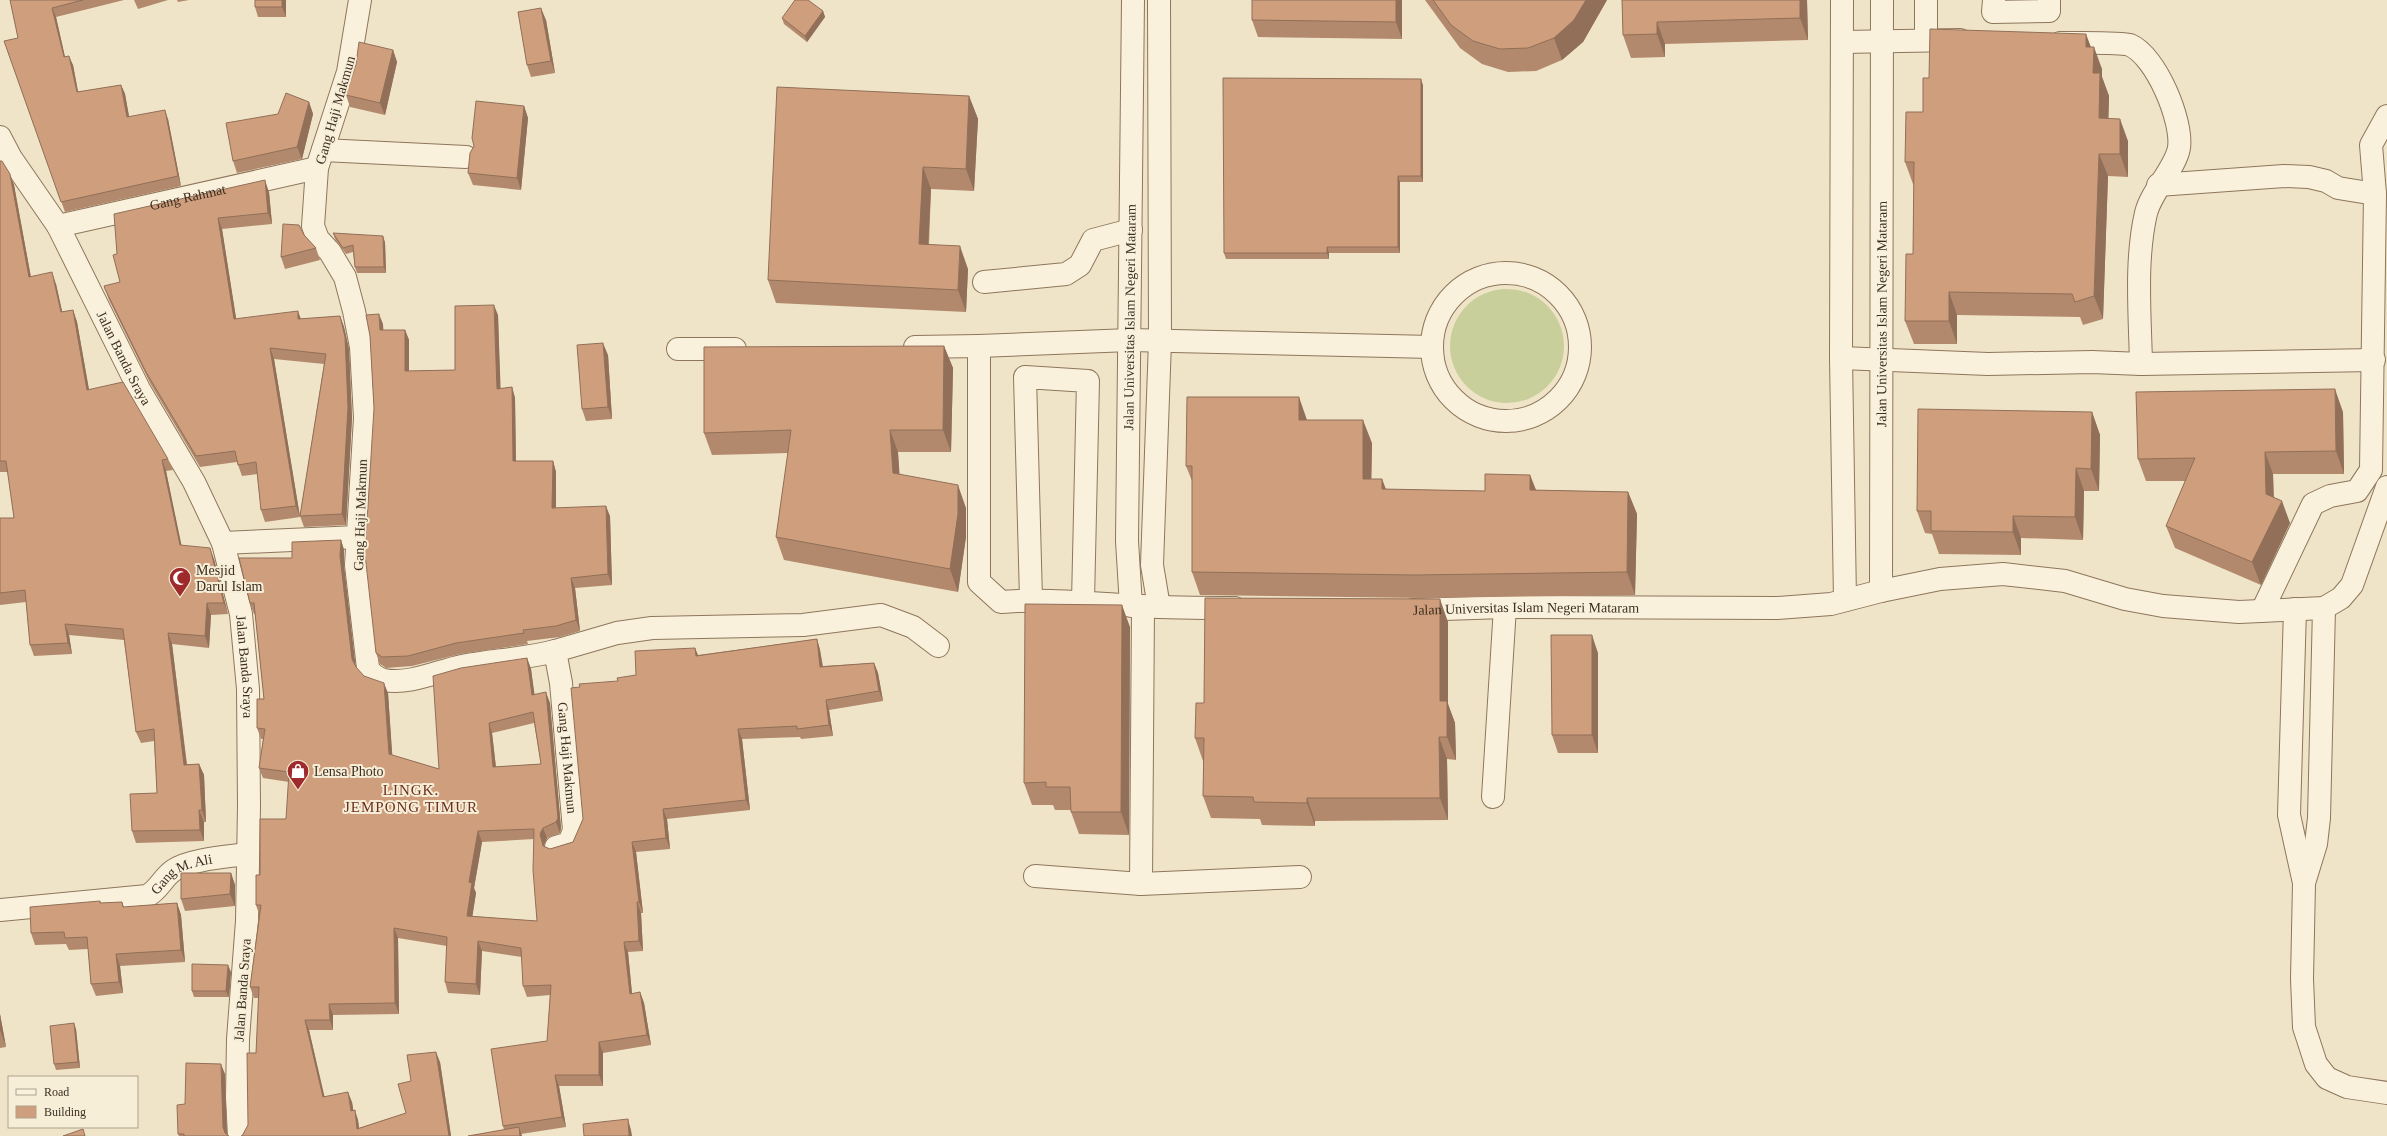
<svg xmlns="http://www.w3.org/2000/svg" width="2387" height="1136" viewBox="0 0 2387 1136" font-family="'Times New Roman',serif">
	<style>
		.green { fill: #c9cf9b }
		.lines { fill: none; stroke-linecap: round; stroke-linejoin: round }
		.minor-casing { stroke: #8d765c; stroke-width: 24 }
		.minor { stroke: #faf1dc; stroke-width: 22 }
		.wall { fill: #b2896c; fill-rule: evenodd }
		.shaded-wall { fill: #916f58 }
		.building { fill: #cf9f7d; stroke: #916f58; fill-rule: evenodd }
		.labels { text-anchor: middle; stroke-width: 4; stroke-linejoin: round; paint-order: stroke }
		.street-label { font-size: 14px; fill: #3d2e20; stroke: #f7eed8 }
		.poi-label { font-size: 14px; fill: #3d2e20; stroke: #f7eed8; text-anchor: start }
		.neighbourhood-label { font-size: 15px; letter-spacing: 1px; fill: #6b2e1e; stroke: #f7eed8 }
	</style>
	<rect width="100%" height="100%" fill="#f0e4c8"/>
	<path class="green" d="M1450 346a57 57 0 1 1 114 0a57 57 0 1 1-114 0Z"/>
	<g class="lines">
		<g class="minor-casing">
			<g id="minor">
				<path id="s1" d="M360,0L348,72L317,168L313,226L318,239L330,252L345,277L354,311L361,347L365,418L356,565L368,668C371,674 377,678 384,680C409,685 438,671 462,666C493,660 524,659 555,651L561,683L574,830L569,843L556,847"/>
				<path d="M1842,0L1841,358L1845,600"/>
				<path d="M1994,0L1993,12L2049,11V0"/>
				<path d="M1926,39V0"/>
				<path d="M1842,42L1960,40"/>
				<path id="s2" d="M0,137L11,158L58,226L139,389L194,482L223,543L241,614L248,689L249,806L247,921L238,1039L237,1098L239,1136"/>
				<path d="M323,150L466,157"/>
				<path d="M2158,185L2284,176L2309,177L2326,181L2338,188L2375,194L2371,145L2387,116"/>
				<path id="s3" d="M58,226L317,168"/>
				<circle cx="1506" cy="347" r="74"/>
				<path d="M984,282L1066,274L1080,265L1093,240L1131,230"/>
				<path d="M979,346L1130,340L1432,347"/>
				<path d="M915,347L979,346V582L1001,602C1049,598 1095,604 1142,606C1173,608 1204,608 1235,608"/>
				<path d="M678,349H735"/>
				<path d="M1841,358L1988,364L2092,362L2141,364C2140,315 2135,261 2146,213C2152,190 2175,169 2179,148C2183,121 2156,56 2130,45C2120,42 2073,43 2060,43"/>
				<path d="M2141,364L2374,360"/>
				<path d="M223,543L358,537"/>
				<path id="s4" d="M1881,591L1882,0"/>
				<path d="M1031,599L1025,377L1088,381L1083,601"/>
				<path id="s5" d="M1131,606L1127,541L1133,0"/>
				<path d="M1143,607L1141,884L1300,877"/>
				<path d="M1159,607L1152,565L1160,341L1159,0"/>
				<path d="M2295,609L2289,815L2304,883L2302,979L2304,1027L2316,1064L2327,1078L2347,1087L2387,1093"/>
				<path id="s6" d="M1413,610L1505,607L1777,608L1831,604L1881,591L1940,579L2003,574L2065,581L2125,599L2163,606L2239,612L2324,608L2341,598L2352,585L2387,487"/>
				<path d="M2262,611L2313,504L2330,496L2357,491L2371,470L2375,194"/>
				<path d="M555,651L617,633L652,628L803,625L881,615L913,627L938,646"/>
				<path d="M1493,797L1505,607"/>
				<path d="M1035,876L1141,884"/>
				<path d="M2304,883L2316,844L2319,818L2324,608"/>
				<path id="s7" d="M0,910L147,896C159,890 163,877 174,870C191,859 226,857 247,854"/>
			</g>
		</g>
		<use href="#minor" class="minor"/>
	</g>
	<path class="wall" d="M10,0H124L56,17L65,57L73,65L78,92L121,85L125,94L129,117L168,119L181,186L65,212L4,41L18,38Z
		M134,0H168L138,9Z
		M177,0H189L178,2Z
		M286,0V17H258L255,7Z
		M1252,0H1402V39L1258,37L1252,20Z
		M1425,0H1607L1583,42L1562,60L1536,71L1508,72L1482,64L1460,48Z
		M1622,0H1807L1808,40L1665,44V57L1631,58L1623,35Z
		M823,11L825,17L807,42L784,24L782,18Z
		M546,20L555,73L531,77L527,65Z
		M2091,47L2102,69V77L2109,96L2108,119L2128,141V177L2108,176L2103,319L2083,325L2080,317L1957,315V344H1914L1905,321L1913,254L1914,184H1913L1905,162L1923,112L1929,78Z
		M393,50L397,62L385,115L350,107L346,95Z
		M1423,85V182H1400V253H1329V259H1226L1224,253Z
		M969,96L978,119L974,191L931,189L929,245L968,269L966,312L776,303L768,280Z
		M309,102L313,114L302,159L237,173L233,161Z
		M524,106L528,118L521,190L473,185L468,173Z
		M0,161L14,185L31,277L56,284L62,312L73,310L77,322L89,390L168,459L173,470L166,471L181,545L214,559L228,614L211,615L209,648L172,644L187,764H199L204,775L206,822H204V841L136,843L132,831L157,793L154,741L141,743L136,732L124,640L69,635L72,654L34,656L30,645L26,602L0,605V518H14L8,472H0Z
		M269,192L272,224L222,229L236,319H301L340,316L344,327L349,349L352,418L346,525L304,527L300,516L324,364L274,359L300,517L265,522L261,510L257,474L242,476L237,462L200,467L150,383L109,300L105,289L120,282L117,254Z
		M333,233L385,242L386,273H357L355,267L353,252L346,254L335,239Z
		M304,235L316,248L320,260L285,269L281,257Z
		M498,315L500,389L512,387L515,398L516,461H553L556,472V508L610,516L612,585L575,588L580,631L560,637L527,641L528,644L460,654L412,666L386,668L380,664L376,653L374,408L370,336L383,324V330H405L409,340V371L455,370Z
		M944,346L953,368L951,452H898L899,474L966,508V537L958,592L784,560L776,537L788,453L712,455L704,433Z
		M608,355L612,419L586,421L582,409Z
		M2092,412L2100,435L2099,491H2084L2083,540L2021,538V555L1939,554L1932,534L1925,533L1917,511Z
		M2343,412L2344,474H2273L2274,497L2290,523L2261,585L2175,548L2166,526L2185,481H2146L2138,459Z
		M1307,420L1372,443L1371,479H1382L1386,489L1485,491L1530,475L1536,490L1628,492L1637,514L1635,595L1423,598L1200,595L1192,572V481L1186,466Z
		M341,540L344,550V566L355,667L364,676L388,693L392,755L439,769L527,658L531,669L534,694L550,703L561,828L560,833L547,838L544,845V846L550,849L573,842L583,819L618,681L636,675L695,648L698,655L817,639L820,650L823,666L874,663L878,673L883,701L829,710L833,736L801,739L800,737L742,739L750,810L667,819L670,849L636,852L643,913H641L643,951L628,952L632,994L640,992L644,1003L651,1045L603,1053V1086H559L566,1127L521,1134L522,1136H468L504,1130L503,1126L547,1041L550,995L527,997L523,986L522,957L482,951L480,995L448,993L445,982L447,946L398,938L399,1014L333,1015V1030H309L324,1097L352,1102L353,1110L358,1120L359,1128L406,1113L411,1081L440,1062L451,1136H242L248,1125L256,1053L259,998H254L250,987L259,914L256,905L260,875L286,819L289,782L263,778L259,768L263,739H261L257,728L264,699L255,614H254L250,603L292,558ZM534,723L541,764L496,767L492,733ZM534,839L537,921L472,916L476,893L474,888L482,842Z
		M1448,622V704L1455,723L1456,760L1447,759L1448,820L1315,821V826L1262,825L1260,819L1211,818L1203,796V761L1195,738Z
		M1130,627L1129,835L1079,834L1071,812V810H1055L1053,805H1032L1024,783Z
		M1598,653V753H1558L1552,735Z
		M231,873L235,885V906L185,911L181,899Z
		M100,901L101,903L122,902L124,907L177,903L181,915L185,962L120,966L123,993L96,996L91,984L88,949L69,950L66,944L35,945L31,933Z
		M231,972L229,997H194L192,991Z
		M0,1014L6,1047L0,1048Z
		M76,1029L80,1068L56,1070L54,1064Z
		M225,1074L227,1134L229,1136H179L178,1134L185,1104Z"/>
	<path class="shaded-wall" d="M282,0H286V17L282,7Z
		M1396,0H1402V39L1396,22Z
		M1586,0H1607L1583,42L1562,60L1554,38Z
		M1800,0H1807L1808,40L1800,18Z
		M52,8L56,17L67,66L64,57Z
		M541,8L546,20L555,73L551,61Z
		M823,11L825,17L807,42L805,36Z
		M1657,22L1665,44V57L1657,34Z
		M2086,34L2094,55V47L2102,69V77L2109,96L2108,141L2099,118L2093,73L2086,47Z
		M393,50L397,62L385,115L380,103Z
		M69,56L73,65L80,102L77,92Z
		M1421,79L1423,85V182L1421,176Z
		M121,85L125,94L131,127L127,117Z
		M969,96L978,119L974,191L966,169Z
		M309,102L313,114L302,159L297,147Z
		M524,106L528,118L521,190L517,178Z
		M165,110L168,119L181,186L178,176Z
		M2120,119L2128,141V177L2120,154Z
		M2099,154L2108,176L2103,319L2094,296Z
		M923,167L931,189L927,267L919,244Z
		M10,174L14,185L33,289L29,277Z
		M1398,176L1400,182V253L1398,247Z
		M265,180L269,192L272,224L268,213Z
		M218,218L222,229L238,330L234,319Z
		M383,236L385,242L386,273L384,267Z
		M960,246L968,269L966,312L958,290Z
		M1327,247L1329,253V259L1327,253Z
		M52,272L56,284L65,324L61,312Z
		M1949,292L1957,315V344L1949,321Z
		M494,305L498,315L501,400L497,389Z
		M73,310L77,322L91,401L87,390Z
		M298,311L302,322L298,319Z
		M379,314L383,324L384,340L380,330Z
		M340,316L344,327L349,349L352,418L346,525L342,514Z
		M405,330L409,340V382L405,371Z
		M603,343L608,355L612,419L608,407Z
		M944,346L953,368L951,452L943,430Z
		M270,348L274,359L300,517L296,506Z
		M512,387L515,398L516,471L513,461Z
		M2335,389L2343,412L2344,474L2336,451Z
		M1299,397L1307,420V443L1299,420Z
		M2092,412L2100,435L2099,491L2091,469Z
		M1363,420L1372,443L1371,502L1363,479Z
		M890,430L898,452L901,495L893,473Z
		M2265,452L2273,474L2274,517L2266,494Z
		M162,460L166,471L184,557L180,545Z
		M553,461L556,472V519L552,508Z
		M2076,468L2084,491L2083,540L2075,517Z
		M1530,475L1539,498L1530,490Z
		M1382,479L1390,502L1382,489Z
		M958,485L966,508V537L958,592L950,569Z
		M1628,492L1637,514L1635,595L1627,572Z
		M2282,501L2290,523L2261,585L2252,562Z
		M606,506L610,516L612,585L608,574Z
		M2013,516L2021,538V555L2013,532Z
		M341,540L344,550V566L356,669L352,659L340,556Z
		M210,548L214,559L228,614L224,603Z
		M571,578L575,588L580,631L576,620Z
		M1440,599L1448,622V704L1455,723L1456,760L1447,737L1440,701Z
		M207,603L211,615L209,648L205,636Z
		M1122,605L1130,627L1129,835L1121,812Z
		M65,624L69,635L72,654L68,643Z
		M168,633L172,644L188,776L184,765Z
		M1592,635L1598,653V753L1592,735Z
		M817,639L820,650L824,677L820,667Z
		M695,648L699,658L696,656Z
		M527,658L531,669L536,705L532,695Z
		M874,663L878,673L883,701L879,691Z
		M384,683L388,693L393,765L389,754Z
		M546,692L550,703L561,828L560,833L556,822Z
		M826,700L829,710L833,736L829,725Z
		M489,723L492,733L497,777L493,767Z
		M738,729L742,739L750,810L746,800Z
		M1439,737L1447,759L1448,820L1440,798Z
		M199,764L204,775L206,822L202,810Z
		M1307,798L1315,821V826L1307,803Z
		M663,809L667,819L670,849L666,838Z
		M199,810L204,822V841L200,830Z
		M543,828L547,838L544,845L547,856L540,834Z
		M478,831L482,842L474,888L476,893L471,926L467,916L469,882Z
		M632,842L636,852L643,913L639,902Z
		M231,873L235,885V906L230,894Z
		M637,902L641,913L643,951L639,941Z
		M177,903L181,915L185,962L181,950Z
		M394,928L398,938L399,1014L395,1003Z
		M478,941L482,951L480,995L476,984Z
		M624,942L628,952L633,1004L630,994Z
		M116,954L120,966L123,993L119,982Z
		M228,965L231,972L229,997L226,991Z
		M640,992L644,1003L651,1045L647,1035Z
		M329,1004L333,1015V1030L330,1020Z
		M0,1014L6,1047L0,1030Z
		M305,1020L309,1030L327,1107L323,1097Z
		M74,1023L76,1029L80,1068L78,1062Z
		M599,1042L603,1053V1086L599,1075Z
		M436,1052L440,1062L451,1136H449Z
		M221,1064L225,1074L227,1136L223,1127Z
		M555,1075L559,1086L566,1127L562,1117Z
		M348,1092L352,1102L355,1121L351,1111Z
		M355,1110L358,1120L360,1136L357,1129Z
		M628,1119L631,1130L632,1136H629Z
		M519,1127L522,1136H520Z"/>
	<path class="building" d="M10,0H83L52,8L64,57L69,56L77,92L121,85L127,117L165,110L178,176L61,202L4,41L18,38Z
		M255,0H282V7H255Z
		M795,0H808L823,11L805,36L782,18Z
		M1252,0H1396V22L1252,20Z
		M1433,0H1586L1574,20L1554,38L1528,48L1500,49L1473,41L1451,25Z
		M1622,0H1800V18L1657,22V34L1623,35Z
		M541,8L551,61L527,65L518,12Z
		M1930,29L2086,34V47H2094L2093,73H2100L2099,118L2120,119V154H2099L2094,296L2075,302L2072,294L1949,292V321H1905L1906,254H1913L1914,162H1905L1906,112H1923V78H1929Z
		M359,42L393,50L380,103L346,95L356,64Z
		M1223,78L1421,79V176H1398V247H1327V253H1224Z
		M777,87L969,96L966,169L923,167L919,244L960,246L958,290L768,280Z
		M286,93L309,102L297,147L233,161L226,123L278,114Z
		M476,101L524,106L517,178L468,173L470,153L474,146L472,138Z
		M0,161H2L10,174L29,277L52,272L61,312L73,310L87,390L123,382L168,459L162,460L180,545L210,548L224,603H207L205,636L168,633L184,765L199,764L202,810H199L200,830L132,831L130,794L157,793L154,729L136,732L123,629L65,624L68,643L30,645L25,590L0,593V518H14L6,461H0Z
		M265,180L268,213L218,218L234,319L298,311V319L340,316L345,337L348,407L342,514L300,516L326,354L270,348L296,506L261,510L256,462L238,465L235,451L196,456L146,372L105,289L104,286L120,282L113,255L117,254L114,214Z
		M283,224L299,225L304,235L316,248L281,257Z
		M333,233L383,236L384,267H355L353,245L343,248Z
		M494,305L497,389L512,387L513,461H553L552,508L606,506L608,574L571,578L576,620L556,626L523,630L524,633L456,643L408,656L382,657L376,653L365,554L374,408L370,336L366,315L379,314L380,330H405V371L455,370V306Z
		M603,343L608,407L582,409L577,345Z
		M944,346L943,430H890L893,473L958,485V514L950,569L776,537L791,430L704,433V347Z
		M2335,389L2336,451L2265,452L2266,494L2282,501L2252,562L2166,526L2195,458L2138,459L2136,392Z
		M1187,397H1299V420H1363V479H1382V489L1485,491V474L1530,475V490L1628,492L1627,572L1415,575L1192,572V466H1186Z
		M1918,409L2092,412L2091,469L2076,468L2075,517L2013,516V532L1931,531V511H1917Z
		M341,540L340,556L352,659L356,667L364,676L384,683L389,754L439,769L433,676L461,668L527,658L532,695L546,692L558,818L556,822L543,828L540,834L543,846L550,849L573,842L583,819L571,688L580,687L579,684L618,681L617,678L636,675L635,651L695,648L696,656L817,639L820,667L874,663L879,691L826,700L829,725L797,729V726L738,729L746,800L663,809L666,838L632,842L639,902H637L639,941L624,942L630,994L640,992L647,1035L599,1042V1075H555L562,1117L503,1126L491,1049L547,1041L551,985L523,986L521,948L478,941L476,984L445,982L447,937L394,928L395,1003L329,1004L330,1020H305L323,1097L348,1092L351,1111L355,1110L357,1129L406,1113L398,1084L411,1081L407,1055L436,1052L449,1136H241H242L248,1125L247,1053H256L259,987H250L261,905H256V875H260V819H286L289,772L259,768L265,729L257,728V699H264L254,603H250L239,558H292V542ZM533,712L541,764L493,767L489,723ZM534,829L533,870L537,921L467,916L472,883L469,882L478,831Z
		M1205,598L1440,599V701H1447V737H1439L1440,798H1307V803L1254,802L1253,797L1203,796L1204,738H1195L1196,703H1204Z
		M1025,604L1122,605L1121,812H1071L1070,787H1046V782L1024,783Z
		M1551,635H1592V735H1552Z
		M181,873H231L230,894L181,899Z
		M100,901V903L122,902L123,907L177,903L181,950L116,954L119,982L91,984L87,937L65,938L64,932L31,933L30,907Z
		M192,964L228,965L226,991H192Z
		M74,1023L78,1062L54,1064L50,1026Z
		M186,1063L221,1064L223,1127L225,1133L229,1136H184V1134H178L177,1105L185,1104Z
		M628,1119L629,1136H584L583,1124Z
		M519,1127L520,1136H468Z
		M83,1129L85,1136H63Z"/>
	<defs>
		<g id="mosque-pin" transform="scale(1.15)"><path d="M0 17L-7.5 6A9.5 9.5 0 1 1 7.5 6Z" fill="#9e2a2b" stroke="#f7eed8"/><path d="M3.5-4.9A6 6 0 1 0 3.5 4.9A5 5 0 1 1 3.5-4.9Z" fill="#fff"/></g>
		<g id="shop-pin" transform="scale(1.15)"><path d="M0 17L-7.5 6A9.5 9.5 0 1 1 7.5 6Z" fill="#9e2a2b" stroke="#f7eed8"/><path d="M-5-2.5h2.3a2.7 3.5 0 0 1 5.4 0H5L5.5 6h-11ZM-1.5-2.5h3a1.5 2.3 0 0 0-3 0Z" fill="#fff"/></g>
	</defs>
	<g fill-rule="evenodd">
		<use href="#mosque-pin" x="180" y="578"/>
		<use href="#shop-pin" x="298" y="771"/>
	</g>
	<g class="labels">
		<g class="street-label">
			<text transform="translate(335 110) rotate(-74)" y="5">Gang Haji Makmun</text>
			<text dy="5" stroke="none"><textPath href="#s3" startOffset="133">Gang Rahmat</textPath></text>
			<text dy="5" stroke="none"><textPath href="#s4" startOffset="277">Jalan Universitas Islam Negeri Mataram</textPath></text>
			<text dy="5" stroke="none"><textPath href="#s5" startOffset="289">Jalan Universitas Islam Negeri Mataram</textPath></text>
			<text dy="5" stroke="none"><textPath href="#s2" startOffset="254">Jalan Banda Sraya</textPath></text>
			<text transform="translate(360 515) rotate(-88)" y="5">Gang Haji Makmun</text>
			<text dy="5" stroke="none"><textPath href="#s6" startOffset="113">Jalan Universitas Islam Negeri Mataram</textPath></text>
			<text dy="5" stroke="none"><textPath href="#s2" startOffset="590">Jalan Banda Sraya</textPath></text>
			<text dy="5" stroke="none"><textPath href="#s1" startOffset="989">Gang Haji Makmun</textPath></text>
			<text dy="5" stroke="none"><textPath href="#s7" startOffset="190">Gang M. Ali</textPath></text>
			<text transform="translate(242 990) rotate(-86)" y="5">Jalan Banda Sraya</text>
		</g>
		<g class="poi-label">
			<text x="196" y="575">Mesjid<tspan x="196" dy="16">Darul Islam</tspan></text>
			<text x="314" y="776">Lensa Photo</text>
		</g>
		<g class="neighbourhood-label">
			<text x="411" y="795">LINGK.<tspan x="411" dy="17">JEMPONG TIMUR</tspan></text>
		</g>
	</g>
	<rect x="8" y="1076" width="130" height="52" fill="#f7eed8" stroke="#ada18e"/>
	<rect x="16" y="1089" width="20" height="6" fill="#faf1dc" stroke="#ada18e"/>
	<text x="44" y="1096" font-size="12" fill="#3d2e20">Road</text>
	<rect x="16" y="1106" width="20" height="12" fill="#cf9f7d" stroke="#ada18e"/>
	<text x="44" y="1116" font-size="12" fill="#3d2e20">Building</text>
</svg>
